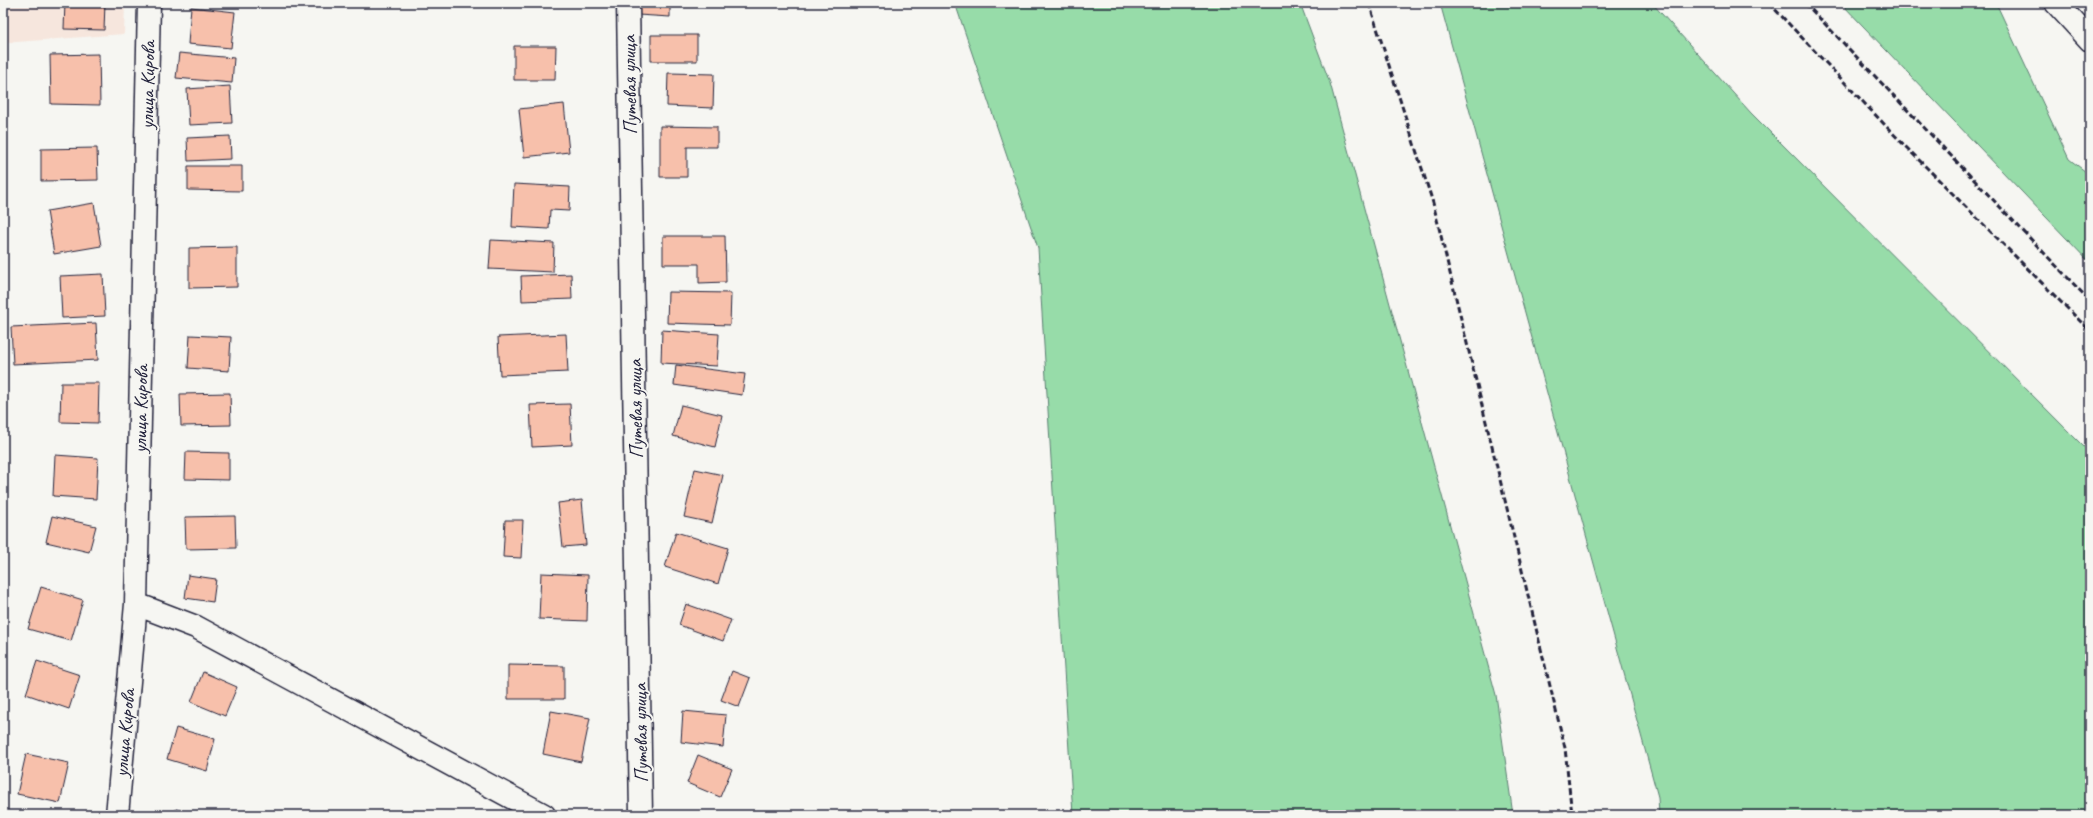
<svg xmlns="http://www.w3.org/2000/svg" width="2093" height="818" viewBox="0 0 2093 818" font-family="Caveat,sans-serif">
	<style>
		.built { fill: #f6e6dd }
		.green { fill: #97dca9; stroke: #5c7f72 }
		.building { fill: #f7c0ab; stroke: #22223b }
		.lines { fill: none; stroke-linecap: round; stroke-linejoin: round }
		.minor-casing { stroke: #22223b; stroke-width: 25 }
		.major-casing { stroke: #22223b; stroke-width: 25 }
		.minor { stroke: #f6f6f2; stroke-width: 22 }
		.major { stroke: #f6f6f2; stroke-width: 22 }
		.rail { stroke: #22223b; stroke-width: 3; stroke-dasharray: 6 3; stroke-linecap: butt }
		.labels { text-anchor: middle; stroke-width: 4; stroke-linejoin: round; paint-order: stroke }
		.street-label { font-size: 20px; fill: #22223b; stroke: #f6f6f2 }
	</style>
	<rect width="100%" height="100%" fill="#f6f6f2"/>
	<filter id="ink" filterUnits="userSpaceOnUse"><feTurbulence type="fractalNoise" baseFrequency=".025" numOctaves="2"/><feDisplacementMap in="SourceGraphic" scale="8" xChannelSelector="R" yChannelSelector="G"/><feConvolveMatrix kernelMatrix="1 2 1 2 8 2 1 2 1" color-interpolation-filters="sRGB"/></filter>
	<g filter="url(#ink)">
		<path class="built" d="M3,3H125L124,34L3,43Z"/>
		<path class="green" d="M955,3H1300L1330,83L1496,695L1513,815H1073L1038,248Z
			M1440,3H1652L1751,113L2090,453V815H1659L1658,797Z
			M1841,3H1996L2069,159L2090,175V263Z"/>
		<path class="building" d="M65,3H105L104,30L64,29Z
			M639,3H670V17L638,15Z
			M191,7L235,12L231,48L188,44Z
			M651,35H697V61H651Z
			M514,46H556L555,80H514Z
			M179,53L234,58L232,83L176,78Z
			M99,54L100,105L51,104L50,55Z
			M668,73L714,74L713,108L667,106Z
			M230,86L232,123L189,125L187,89Z
			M564,104L569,152L524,157L519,109Z
			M660,126L717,127V147H687V177H660Z
			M230,136L231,159L188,161L187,138Z
			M97,148L98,180L41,181V149Z
			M188,166H242V191L188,190Z
			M514,184L570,187L569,211L550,210L549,229L512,227Z
			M94,203L101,246L54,254L47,211Z
			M663,236H725L726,282L699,283V264H663Z
			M491,240L554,243L553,272L489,269Z
			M237,247V287L189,288V248Z
			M103,274L105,316L62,318L60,276Z
			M571,274L572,299L522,301L521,276Z
			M668,292L731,293L730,325L667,323Z
			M96,323L98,360L13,364L11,327Z
			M662,330L719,334L717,366L661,363Z
			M566,334L568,372L500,375L498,337Z
			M190,335L231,337L229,371L188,368Z
			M676,365L745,374L742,395L674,385Z
			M61,383H99L98,423L60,422Z
			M230,393L231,425L181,426L180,394Z
			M570,404L572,445L532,447L530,405Z
			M681,405L722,415L715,447L673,436Z
			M186,452L229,453V480L185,479Z
			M55,455L98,458L96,499L53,496Z
			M695,469L723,475L712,523L684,517Z
			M582,500L586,545L563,547L558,503Z
			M52,516L96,526L89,552L46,542Z
			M235,516L236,548L186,549L185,517Z
			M505,520H523L521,558L503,557Z
			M676,532L728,548L718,584L665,567Z
			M541,573L588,575L587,621L539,619Z
			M188,575L216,579L213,602L185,598Z
			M41,587L83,600L71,641L28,629Z
			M686,604L731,620L723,641L679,625Z
			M37,661L80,675L69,709L26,694Z
			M508,665L564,666V699H508Z
			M732,671L750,678L739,707L721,700Z
			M203,672L237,687L225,716L191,702Z
			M551,711L590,718L581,762L543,754Z
			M683,711L726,715L723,747L681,742Z
			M176,728L215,739L207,771L167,759Z
			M26,754L69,763L60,803L17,794Z
			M698,755L732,769L720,797L687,783Z
			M176,809L199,815H174Z"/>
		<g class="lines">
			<g class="minor-casing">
				<path id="minor" d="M628,3L641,815
					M136,604L196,627L544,815
					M117,815L136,604L149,3"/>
			</g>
			<g class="major-casing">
				<path id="major" d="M2056,3L2090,40"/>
			</g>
			<use href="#minor" class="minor"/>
			<use href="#major" class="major"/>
			<path class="rail" d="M1369,3L1433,203L1565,748L1572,815
				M1769,3L1905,146L2090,331
				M1805,3L2090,301"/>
		</g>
	</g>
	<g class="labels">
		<g class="street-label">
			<text transform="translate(147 85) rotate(-89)" y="7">улица Кирова</text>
			<text transform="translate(629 85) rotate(-91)" y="7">Путевая улица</text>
			<text transform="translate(140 409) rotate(-89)" y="7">улица Кирова</text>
			<text transform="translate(635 409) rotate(-91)" y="7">Путевая улица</text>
			<text transform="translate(124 733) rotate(-85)" y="7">улица Кирова</text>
			<text transform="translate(640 733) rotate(-91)" y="7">Путевая улица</text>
		</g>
	</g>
	<rect width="2093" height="818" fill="none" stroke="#f6f6f2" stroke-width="16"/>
	<rect x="8" y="8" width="2077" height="802" fill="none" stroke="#22223b" stroke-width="1.5" filter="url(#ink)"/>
</svg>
